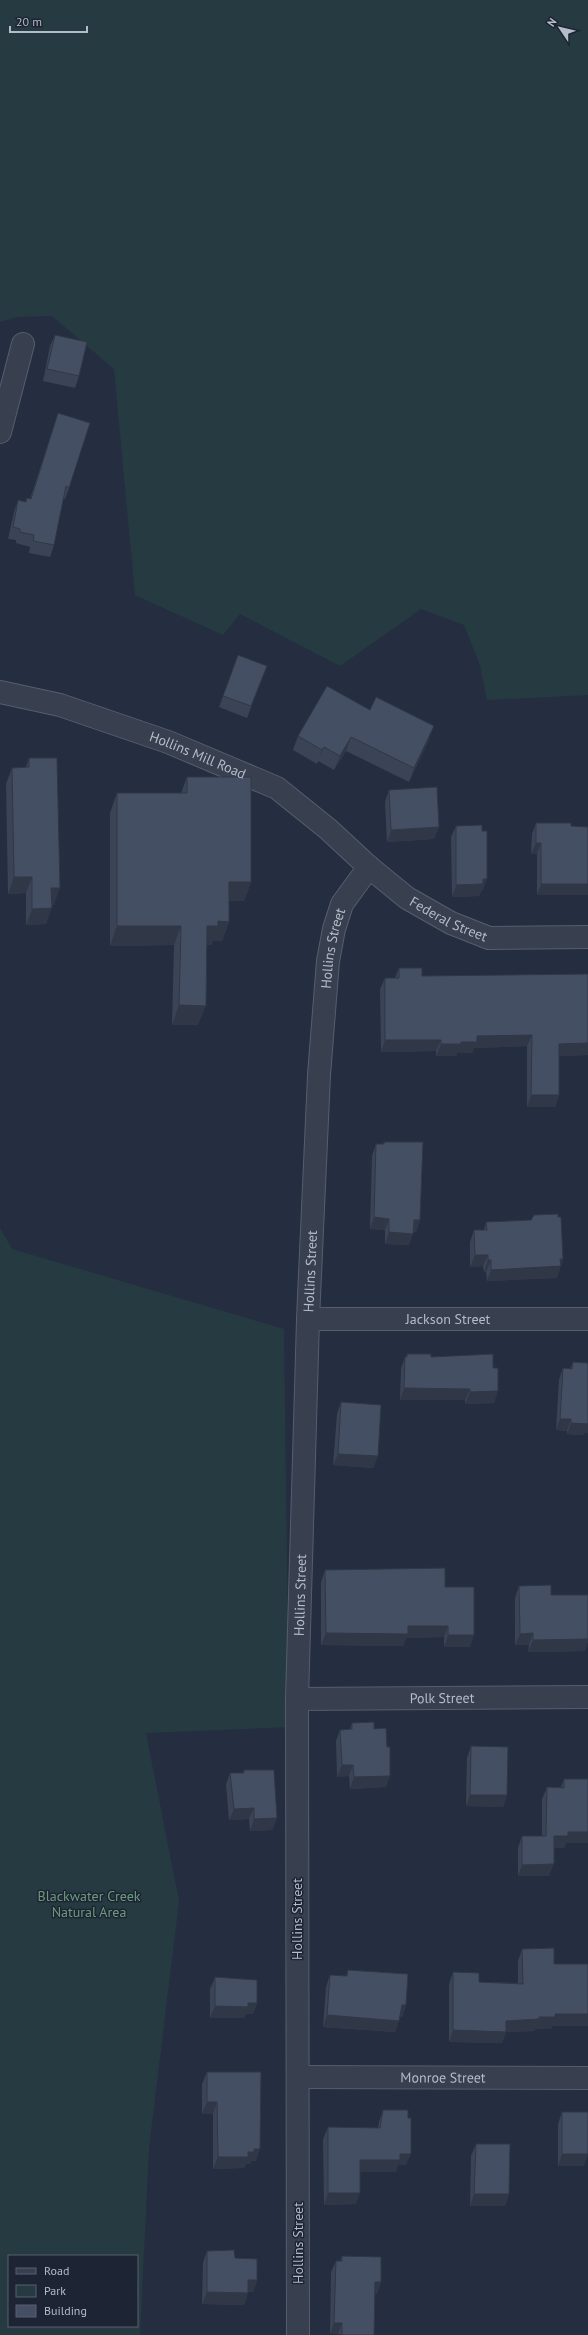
<svg xmlns="http://www.w3.org/2000/svg" width="588" height="2335" viewBox="0 0 588 2335" font-family="'PT Sans',sans-serif">
	<style>
		.green { fill: #263b41; fill-rule: evenodd }
		.lines { fill: none; stroke-linecap: round; stroke-linejoin: round }
		.minor-casing { stroke: #565e6d; stroke-width: 24 }
		.minor { stroke: #38404f; stroke-width: 22 }
		.wall { fill: #3b4456 }
		.shaded-wall { fill: #303746 }
		.building { fill: #454f64; stroke: #303746 }
		.labels { text-anchor: middle; stroke-width: 3; stroke-linejoin: round; paint-order: stroke }
		.street-label { font-size: 14px; fill: #b4bbca; stroke: #1d2535 }
		.park-label { font-size: 14px; fill: #6b9c7a; stroke: #1d2535 }
	</style>
	<rect width="100%" height="100%" fill="#242e40"/>
	<path class="green" d="M0,0H588V695L487,700L480,665L464,625L421,609L340,666L240,614L223,635L135,595L114,369L52,316L17,317L0,322Z
		M0,1228L12,1249L284,1329L289,1727L146,1733L179,1901L149,2148L140,2335H0ZM9,2256H137V2326H9Z"/>
	<g class="lines">
		<g class="minor-casing">
			<g id="minor">
				<path d="M0,432L23,344"/>
				<path id="s1" d="M0,692L60,705L168,742L277,788L328,829L369,867L407,898L451,923L489,938L588,937"/>
				<path id="s2" d="M308,1319H588"/>
				<path id="s3" d="M297,1699L588,1697"/>
				<path id="s4" d="M298,2077L588,2078"/>
				<path id="s5" d="M298,2335L297,1699L308,1319L319,1075L328,961L334,929L342,904L369,867"/>
			</g>
		</g>
		<use href="#minor" class="minor"/>
	</g>
	<path class="wall" d="M55,335L79,376L75,388L43,381L50,346Z
		M58,413L69,488L65,499H63L54,545L50,557L29,553L30,547L16,543V540L8,539L14,512L18,500L25,502L27,498L30,499Z
		M238,655L267,666L247,718L219,707Z
		M370,710L429,740L409,782L346,751L334,770L318,761L317,764L293,750L298,736Z
		M29,758L54,905H52L46,924L26,925V893L8,894L6,784L12,768L26,767Z
		M187,777L251,882L244,901H229V922L222,941H213L211,945H207L198,1025H172L174,945L110,946V813L117,793H181Z
		M389,790L439,827L434,839L387,842L385,802Z
		M536,823H571L537,895V854H531L532,834Z
		M456,826L483,890L481,891L479,896L452,897L451,837Z
		M399,968L422,976L588,974V1055L559,1056V1095L555,1107H527V1046L474,1048L472,1053H457V1056H436V1051L381,1052L380,989L385,978H395Z
		M384,1142L420,1220L416,1232H413L409,1245L385,1244V1230L370,1229L372,1156L376,1144H383Z
		M558,1217L563,1259L557,1278L487,1281L486,1272H484L483,1266L470,1267V1242L474,1230H484L486,1222L531,1220Z
		M407,1354L431,1357L493,1368L494,1403L465,1404V1400H400L401,1369L405,1357H406Z
		M573,1362L588,1363V1433L585,1432L584,1435L567,1434V1431L556,1430L559,1380L563,1368L570,1369Z
		M341,1402L378,1456L373,1468L333,1465L337,1414Z
		M325,1570L445,1587L470,1647H444V1637L406,1638L403,1646L321,1645V1582Z
		M519,1586L551,1595H588V1641L585,1651L528,1652L529,1645H515V1598Z
		M352,1723L374,1729L386,1787L350,1789L349,1776L337,1777L336,1741L340,1730L350,1729Z
		M471,1746L507,1795L503,1807L466,1806L467,1758Z
		M244,1770L277,1818L272,1830L250,1831L249,1819L229,1820L226,1785L230,1773H243Z
		M564,1779L566,1843L564,1848H554L549,1876H518V1848L522,1836H542V1799L547,1787H561Z
		M522,1949L554,1964L588,2026H552L551,2029H535L534,2031L506,2032L502,2043L449,2042V1984L453,1972L479,1982L518,1983V1961Z
		M348,1970L406,2005L402,2017H400L395,2032L323,2027L326,1987L330,1975L346,1976Z
		M215,1977L257,2003L253,2014H246L244,2018H210V1989Z
		M207,2072L256,2161H251L250,2164H246L244,2168L213,2169V2114H202V2084Z
		M383,2110L406,2165H398L396,2172H360L356,2204L324,2205L323,2139L328,2127L378,2128L379,2122Z
		M562,2112L584,2166H558V2124Z
		M476,2144L509,2194L505,2206H470L471,2156Z
		M207,2251L235,2258L257,2280L253,2292H248L244,2305L202,2304L203,2262Z
		M342,2256L381,2282L377,2294H375L374,2335L330,2334L331,2272L336,2261H340Z"/>
	<path class="shaded-wall" d="M434,726L429,740L409,782L414,768Z
		M351,737L346,751L334,770L340,756Z
		M324,747L318,761L317,764L322,750Z
		M439,827L434,839L387,842L391,830Z
		M536,843H541L537,854H531Z
		M14,877H32L26,893L8,894Z
		M483,879H487L483,890L481,891L479,896L452,897L456,885Z
		M229,882H251L244,901H222Z
		M541,884H588V895H537Z
		M51,888H60L54,905H45Z
		M52,908L46,924L26,925L32,909Z
		M218,921L229,922L222,941H213L211,945H200L207,926Z
		M117,926H181L174,945L110,946Z
		M179,1005L206,1006L198,1025H172Z
		M532,1035L527,1046L474,1048L472,1053H457V1056H436L441,1044L477,1036Z
		M385,1040H441L436,1051L381,1052Z
		M588,1043V1055L555,1056L559,1044Z
		M531,1095H559L555,1107H527Z
		M374,1217L389,1219L385,1230L370,1229Z
		M414,1220H420L416,1232L410,1231Z
		M389,1232L413,1234L409,1245L385,1244Z
		M475,1255H488L483,1266L470,1267Z
		M560,1259H563L557,1278L487,1281L491,1270Z
		M488,1260H491L486,1272H484Z
		M404,1388L470,1389L465,1400H400Z
		M498,1391L494,1403L465,1404L470,1392Z
		M560,1419H571L567,1431L556,1430Z
		M588,1421V1433L585,1432L584,1435L567,1434L571,1423Z
		M338,1454L378,1456L373,1468L333,1465Z
		M408,1626H448L444,1637L406,1638L403,1646L321,1645L326,1633Z
		M533,1633L529,1645H515L520,1634Z
		M448,1635H474L470,1647H444Z
		M588,1639V1641L585,1651L528,1652L533,1640Z
		M342,1765H353L349,1776L337,1777Z
		M390,1776L386,1787L350,1789L354,1777Z
		M470,1795H507L503,1807L466,1806Z
		M254,1808L249,1819L229,1820L234,1809Z
		M277,1818L272,1830L250,1831L254,1819Z
		M568,1832H588V1843H566L564,1848H549L554,1836Z
		M554,1864L549,1876H518L522,1865Z
		M248,2003H257L253,2014H246L244,2018H210L215,2006Z
		M402,2005H406L402,2017H398Z
		M555,2014H588V2026H552L551,2029H535L534,2031L506,2032L502,2043L449,2042L453,2030L506,2021L539,2017Z
		M327,2015L399,2021L395,2032L323,2027Z
		M207,2102H217L213,2114H202Z
		M254,2149H260L256,2161H251L250,2164H246L244,2168L213,2169L218,2157L248,2152Z
		M400,2154H411L406,2165H398L396,2172H356L360,2160Z
		M562,2154H588V2155L584,2166H558Z
		M328,2193H360L356,2204L324,2205Z
		M474,2194H509L505,2206H470Z
		M248,2280H257L253,2292H244Z
		M375,2282H381L377,2294L371,2293Z
		M207,2292L248,2293L244,2305L202,2304Z
		M334,2323H342L338,2334H330Z"/>
	<path class="building" d="M55,335L87,342L79,376L47,369Z
		M58,413L90,423L69,488L66,486L54,545L33,541L34,535L20,532V529L13,527L18,500L26,502L27,498L31,499Z
		M238,655L267,666L251,706L223,696Z
		M327,686L370,710L376,697L434,726L414,768L351,737L340,756L324,747L322,750L298,736Z
		M29,758H57L60,888H51L52,908L32,909V877H14L12,768L29,767Z
		M187,777H251V882H229V922L218,921V926H207L206,1006L179,1005L181,926H117V793H187Z
		M437,787L439,827L391,830L389,790Z
		M536,823H571V826L588,827V884H541V843H536Z
		M482,825V831H487V879H483V884L456,885V826Z
		M399,968H422V976L588,974V1043L559,1044V1095H531L532,1035L477,1036V1042H461V1044H441V1040H385V978H399Z
		M384,1142H423L420,1220H414L413,1234L389,1232V1219L374,1217L376,1144H384Z
		M558,1214V1217H561L563,1259H560L561,1266L491,1270V1260H488V1255H475L474,1230H487L486,1222L531,1220L534,1215Z
		M407,1354H431V1357L493,1354V1368H498V1391L470,1392V1389L404,1388L405,1357H407Z
		M573,1362L588,1363V1424L571,1423V1419H560L563,1368L572,1369Z
		M341,1402L381,1405L378,1456L338,1454Z
		M445,1568V1587H474V1635H448V1626H408V1634L326,1633L325,1570Z
		M551,1585V1595H588V1639L533,1640V1633L520,1634L519,1586Z
		M374,1722V1729L386,1728L387,1747H390V1776L354,1777L353,1765H342L340,1730L352,1729V1723Z
		M471,1746L508,1747L507,1795H470Z
		M244,1770H274L277,1818L254,1819V1808L234,1809L230,1773H244Z
		M564,1779H588V1832H568V1836H554V1864L522,1865V1836H546L547,1787L564,1788Z
		M554,1948V1964H588V2014H555V2017H539V2019L506,2021V2032L453,2030V1972L479,1973V1982L523,1984L522,1949Z
		M348,1970L408,1974L406,2005H402L399,2021L327,2015L330,1975L347,1976Z
		M215,1977L257,1980V2003H248V2007L215,2006Z
		M207,2072H261L260,2149H254V2152H248V2157H218L217,2102H207Z
		M383,2110H408V2118H411V2154H400V2160H360V2193H328V2127L380,2128Z
		M562,2112H588V2154H562Z
		M476,2144H510L509,2194H474Z
		M234,2250L235,2258L257,2259V2280H248V2293L207,2292V2251Z
		M342,2256L381,2257V2282H375L374,2335H342V2323H334L336,2261H342Z"/>
	<g class="labels">
		<g class="street-label">
			<text dy="5" stroke="none"><textPath href="#s1" startOffset="208">Hollins Mill Road</textPath></text>
			<text dy="5" stroke="none"><textPath href="#s1" startOffset="511">Federal Street</textPath></text>
			<text dy="5" stroke="none"><textPath href="#s5" startOffset="1388">Hollins Street</textPath></text>
			<text dy="5" stroke="none"><textPath href="#s5" startOffset="1064">Hollins Street</textPath></text>
			<text dy="5" stroke="none"><textPath href="#s2" startOffset="140">Jackson Street</textPath></text>
			<text dy="5" stroke="none"><textPath href="#s5" startOffset="740">Hollins Street</textPath></text>
			<text dy="5" stroke="none"><textPath href="#s3" startOffset="145">Polk Street</textPath></text>
			<text transform="translate(297 1919) rotate(-90)" y="5">Hollins Street</text>
			<text dy="5" stroke="none"><textPath href="#s4" startOffset="145">Monroe Street</textPath></text>
			<text transform="translate(298 2243) rotate(-90)" y="5">Hollins Street</text>
		</g>
		<g class="park-label">
			<text x="89" y="1901">Blackwater Creek<tspan x="89" dy="16">Natural Area</tspan></text>
		</g>
	</g>
	<rect x="8" y="2255" width="130" height="72" fill="#1d2535" stroke="#596171"/>
	<rect x="16" y="2268" width="20" height="6" fill="#38404f" stroke="#596171"/>
	<text x="44" y="2275" font-size="12" fill="#b4bbca">Road</text>
	<rect x="16" y="2285" width="20" height="12" fill="#263b41" stroke="#596171"/>
	<text x="44" y="2295" font-size="12" fill="#b4bbca">Park</text>
	<rect x="16" y="2305" width="20" height="12" fill="#454f64" stroke="#596171"/>
	<text x="44" y="2315" font-size="12" fill="#b4bbca">Building</text>
	<g transform="translate(560 28) rotate(305)" stroke="#1d2535" stroke-width="3" paint-order="stroke">
	<path d="M0-3L7 15L0 10L-7 15Z" fill="#b4bbca"/>
	<text y="-6" font-size="11" font-weight="bold" text-anchor="middle" fill="#b4bbca">N</text>
	</g>
	<path d="M10 26v6h77v-6" fill="none" stroke="#b4bbca" stroke-width="2"/>
	<text x="16" y="26" font-size="12" fill="#b4bbca" stroke="#1d2535" stroke-width="3" paint-order="stroke">20 m</text>
</svg>
